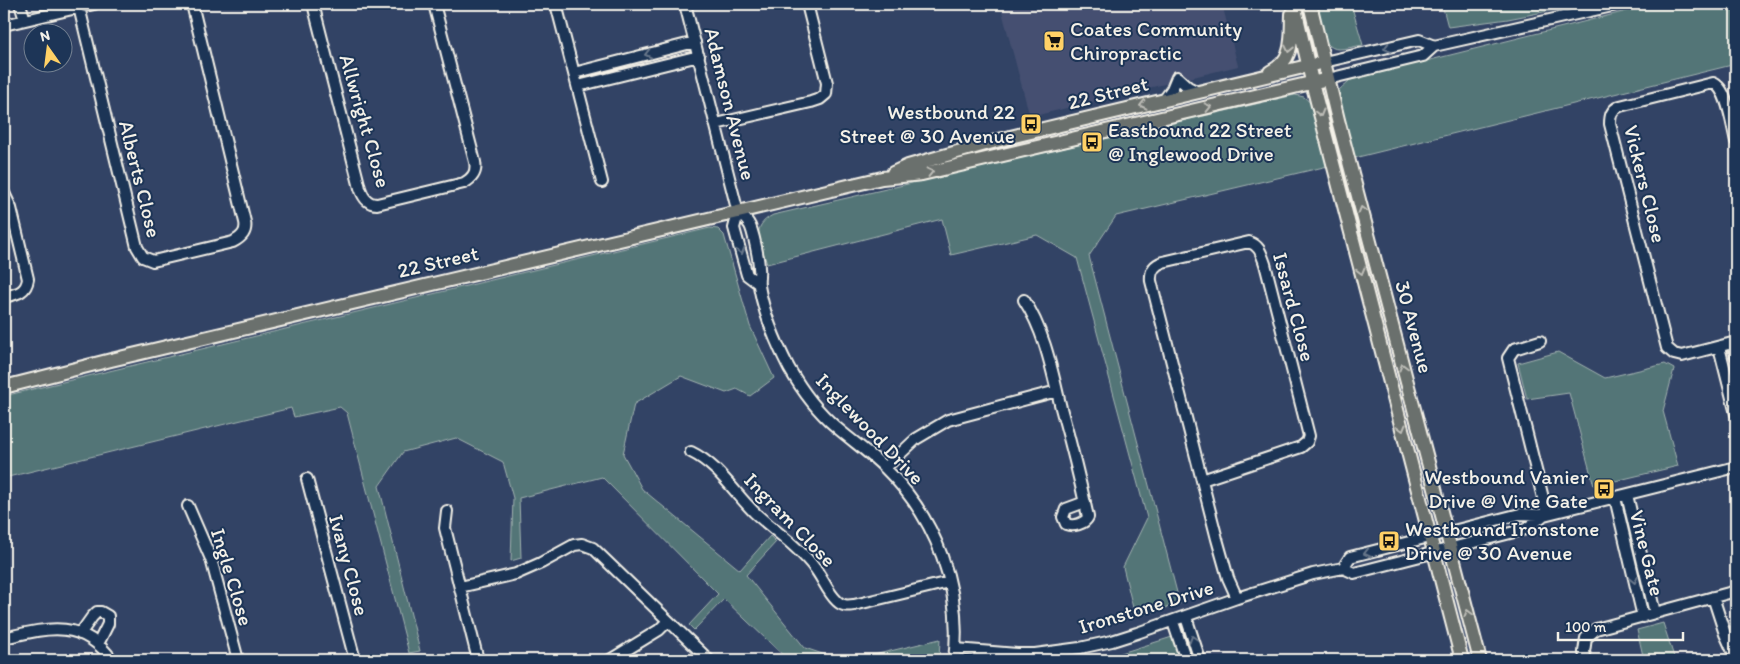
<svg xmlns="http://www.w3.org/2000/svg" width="1740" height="664" viewBox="0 0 1740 664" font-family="Itim,sans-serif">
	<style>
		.built { fill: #455071 }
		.green { fill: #527577; stroke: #a3b3b0 }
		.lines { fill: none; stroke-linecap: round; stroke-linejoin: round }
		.minor-casing { stroke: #f4f1e8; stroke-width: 14 }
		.major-casing { stroke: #f4f1e8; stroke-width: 16 }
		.minor { stroke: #1d3557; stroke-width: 10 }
		.major { stroke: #6b706d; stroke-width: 12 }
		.oneway { stroke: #68778a }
		.oneway2 { stroke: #bdbdb7 }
		.labels { text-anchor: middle; stroke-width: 4; stroke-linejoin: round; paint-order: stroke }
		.poi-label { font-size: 21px; fill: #f4f1e8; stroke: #1d3557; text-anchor: start }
		.street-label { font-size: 21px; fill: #f4f1e8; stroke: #1d3557 }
	</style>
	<rect width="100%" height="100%" fill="#324365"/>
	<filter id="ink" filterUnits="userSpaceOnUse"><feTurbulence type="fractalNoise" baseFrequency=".02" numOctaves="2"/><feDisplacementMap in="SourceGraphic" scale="10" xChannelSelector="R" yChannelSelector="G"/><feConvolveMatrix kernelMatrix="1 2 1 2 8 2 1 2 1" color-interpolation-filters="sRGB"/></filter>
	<g filter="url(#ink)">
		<path class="built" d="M1000,4H1222L1238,66L1030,117Z"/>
		<path class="green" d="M1315,4H1351L1363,45C1355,46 1347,49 1339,49C1320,49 1319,18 1315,4Z
			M1442,4H1584L1508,19L1448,27Z
			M1655,4H1736V64L1354,158L1338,98L1339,90L1350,80Z
			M1295,95L1304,97L1313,105L1328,166L1116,216L1089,256L1180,604L1135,616L1123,567L1147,518L1077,258L1037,235L951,255L942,219L767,264C761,244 749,227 773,215Z
			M710,228L718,229L724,235L750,326L774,378L750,396L737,389L726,393L681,376L634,404L623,454L642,489L740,570L770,536L776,542L746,575L805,648L840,660H788L724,599L694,630L689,625L718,594L602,477L519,498L521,558L511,561L513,498L503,462L456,438L403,452L379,486L420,651L409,653L347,413L340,407L294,417L291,408L4,478V396Z
			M1558,352L1605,378L1665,364L1674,369L1663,411L1678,466L1594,486L1569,393L1527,399L1518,363Z
			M1663,623L1675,660H1644L1637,630Z
			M1172,637L1180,660H1090L1115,655Z
			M940,639L939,660H853Z"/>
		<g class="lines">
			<g class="minor-casing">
				<path id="minor" d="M20,4L25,20
					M313,4L360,188C363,197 367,204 377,204L464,183C473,178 477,172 475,162L434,4
					M556,4L602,182
					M685,4L738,213L734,228L747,275L759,284
					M79,7L137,247L143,257L153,261L233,242C242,237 247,232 245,222L192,4
					M4,25L94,4
					M1324,62L1419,40L1434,46
					M574,73L695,42
					M1328,79L1423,56L1434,46L1621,4
					M578,86L699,56
					M1164,100L1172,89L1177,77L1188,87L1198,92
					M716,124L811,102L820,99L826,94L827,83L807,4
					M1736,141C1732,127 1728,88 1713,83L1620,106C1611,110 1610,116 1610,124L1667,348L1674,354L1682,356L1736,342
					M4,193L11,208L28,279C26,293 16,294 4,297
					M738,213C742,216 747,220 749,224C753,229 759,260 759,268C760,274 758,280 759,286C764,314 776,343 789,368C801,389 817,411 836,427C852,441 870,453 885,468C936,518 963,589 954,660
					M1024,300C1045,332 1052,371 1061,408C1071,444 1080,480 1088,517C1085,524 1073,527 1066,524L1063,517L1066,509L1085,502
					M1540,341L1514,349L1508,358L1547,514
					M1733,343L1736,356
					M1719,347L1736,414
					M691,452C718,465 733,491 754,512C773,530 797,545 813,566C822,576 827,592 837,601C842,606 847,606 854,605L949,582
					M885,468L916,439L948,420L1057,391
					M307,479L355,660
					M1202,480L1301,447L1307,442L1309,436L1265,264C1261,253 1260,246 1249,242L1163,262C1154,265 1150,271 1151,281L1217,539L1228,578L1237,598
					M1627,495L1655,613
					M1615,498L1643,617
					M188,506L211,559L238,660
					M447,511L445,528L478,660
					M1343,568L1350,557L1520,514L1544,515L1736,467
					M460,587L516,574L541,563L574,545L582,544L593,548L709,660
					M1713,597L1725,634L1736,658
					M1186,617L1200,660
					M1173,622L1186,660
					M80,634L92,617L97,612H101L108,616V624L98,644
					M4,638C47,628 82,618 112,660
					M956,649L1017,654H1035L1080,648L1112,641L1137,633L1237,598L1313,574L1343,568L1354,573L1526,529L1544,515
					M610,660L659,630L668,621
					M1586,660L1584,652L1586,638L1596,629L1736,591"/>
			</g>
			<g class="major-casing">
				<path id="major" d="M1294,4L1314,90L1462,660
					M1310,4L1338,120L1480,660
					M1270,72C1295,60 1291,38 1292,14
					M893,173L908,166L1010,137L1316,64
					M4,387L111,360L882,178L922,174L1328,79"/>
			</g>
			<use href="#minor" class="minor"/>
			<use href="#major" class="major"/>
		</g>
		<defs><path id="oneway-chevron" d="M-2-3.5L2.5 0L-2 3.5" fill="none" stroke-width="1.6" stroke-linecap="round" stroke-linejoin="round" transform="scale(1.25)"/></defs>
		<g class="oneway">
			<use href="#oneway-chevron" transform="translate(1387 48) rotate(166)"/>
			<use href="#oneway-chevron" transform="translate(648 54) rotate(166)"/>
			<use href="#oneway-chevron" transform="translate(741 251) rotate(74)"/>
			<use href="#oneway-chevron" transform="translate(1367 553) rotate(166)"/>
			<use href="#oneway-chevron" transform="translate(1634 580) rotate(77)"/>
			<use href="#oneway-chevron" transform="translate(1193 639) rotate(-108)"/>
		</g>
		<g class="oneway2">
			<use href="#oneway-chevron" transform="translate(1289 49) rotate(102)"/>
			<use href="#oneway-chevron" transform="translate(1143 105) rotate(166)"/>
			<use href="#oneway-chevron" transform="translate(1208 107) rotate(-13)"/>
			<use href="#oneway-chevron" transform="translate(1320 113) rotate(75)"/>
			<use href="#oneway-chevron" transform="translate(930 172) rotate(-13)"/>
			<use href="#oneway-chevron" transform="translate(1362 210) rotate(-105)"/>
			<use href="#oneway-chevron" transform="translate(1361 271) rotate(75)"/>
			<use href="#oneway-chevron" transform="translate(1403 367) rotate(-105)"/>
			<use href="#oneway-chevron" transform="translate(1402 428) rotate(75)"/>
			<use href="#oneway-chevron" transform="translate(1468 613) rotate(-105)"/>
		</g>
	</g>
	<defs>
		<g id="supermarket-square" transform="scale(1.125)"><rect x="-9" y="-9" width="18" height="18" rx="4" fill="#ffd166" stroke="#1d3557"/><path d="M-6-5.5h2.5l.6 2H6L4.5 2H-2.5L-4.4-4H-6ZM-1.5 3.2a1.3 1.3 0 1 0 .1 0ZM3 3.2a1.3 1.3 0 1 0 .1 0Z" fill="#111"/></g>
		<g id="bus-square" transform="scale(1.125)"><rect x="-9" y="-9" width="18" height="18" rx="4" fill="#ffd166" stroke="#1d3557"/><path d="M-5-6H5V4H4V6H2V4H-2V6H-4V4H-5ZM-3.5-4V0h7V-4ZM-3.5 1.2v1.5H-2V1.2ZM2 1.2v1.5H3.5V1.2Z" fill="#111"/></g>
	</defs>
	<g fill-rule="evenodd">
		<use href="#supermarket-square" x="1054" y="41"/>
		<use href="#bus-square" x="1031" y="124"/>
		<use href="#bus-square" x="1092" y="142"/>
		<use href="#bus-square" x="1604" y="489"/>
		<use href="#bus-square" x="1389" y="541"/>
	</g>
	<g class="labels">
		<g class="poi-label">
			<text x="1070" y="36">Coates Community<tspan x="1070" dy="24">Chiropractic</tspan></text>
			<text x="1015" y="119" text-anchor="end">Westbound 22<tspan x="1015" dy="24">Street @ 30 Avenue</tspan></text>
			<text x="1108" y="137">Eastbound 22 Street<tspan x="1108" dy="24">@ Inglewood Drive</tspan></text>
			<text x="1588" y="484" text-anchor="end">Westbound Vanier<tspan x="1588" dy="24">Drive @ Vine Gate</tspan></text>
			<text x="1405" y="536">Westbound Ironstone<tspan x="1405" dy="24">Drive @ 30 Avenue</tspan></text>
		</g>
		<g class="street-label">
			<text transform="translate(1108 93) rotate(-14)" y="7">22 Street</text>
			<text transform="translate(730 104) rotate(76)" y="7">Adamson Avenue</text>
			<text transform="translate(365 121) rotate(74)" y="7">Allwright Close</text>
			<text transform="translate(140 179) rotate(76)" y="7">Alberts Close</text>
			<text transform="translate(1645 184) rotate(76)" y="7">Vickers Close</text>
			<text transform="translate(438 262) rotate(-13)" y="7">22 Street</text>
			<text transform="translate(1294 307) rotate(75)" y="7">Issard Close</text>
			<text transform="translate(1414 327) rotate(75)" y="7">30 Avenue</text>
			<text transform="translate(870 429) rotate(46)" y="7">Inglewood Drive</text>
			<text transform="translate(790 520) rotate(46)" y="7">Ingram Close</text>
			<text transform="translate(1647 553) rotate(76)" y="7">Vine Gate</text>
			<text transform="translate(349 565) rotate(75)" y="7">Ivany Close</text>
			<text transform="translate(232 577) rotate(73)" y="7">Ingle Close</text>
			<text transform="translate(1146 607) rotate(-17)" y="7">Ironstone Drive</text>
		</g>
	</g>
	<rect width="1740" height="664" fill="none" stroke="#1d3557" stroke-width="20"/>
	<rect x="10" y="10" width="1720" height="644" fill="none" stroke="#f4f1e8" stroke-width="2" filter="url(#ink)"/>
	<g transform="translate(48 48) rotate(346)"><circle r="24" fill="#1d3557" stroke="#738091"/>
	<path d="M0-4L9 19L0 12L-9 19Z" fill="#ffd166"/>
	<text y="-8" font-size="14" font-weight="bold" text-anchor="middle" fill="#f4f1e8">N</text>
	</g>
	<path d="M1558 632v8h125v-8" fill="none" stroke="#f4f1e8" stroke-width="2.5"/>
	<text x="1565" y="632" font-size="15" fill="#f4f1e8" stroke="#1d3557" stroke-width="4" paint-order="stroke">100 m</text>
</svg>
